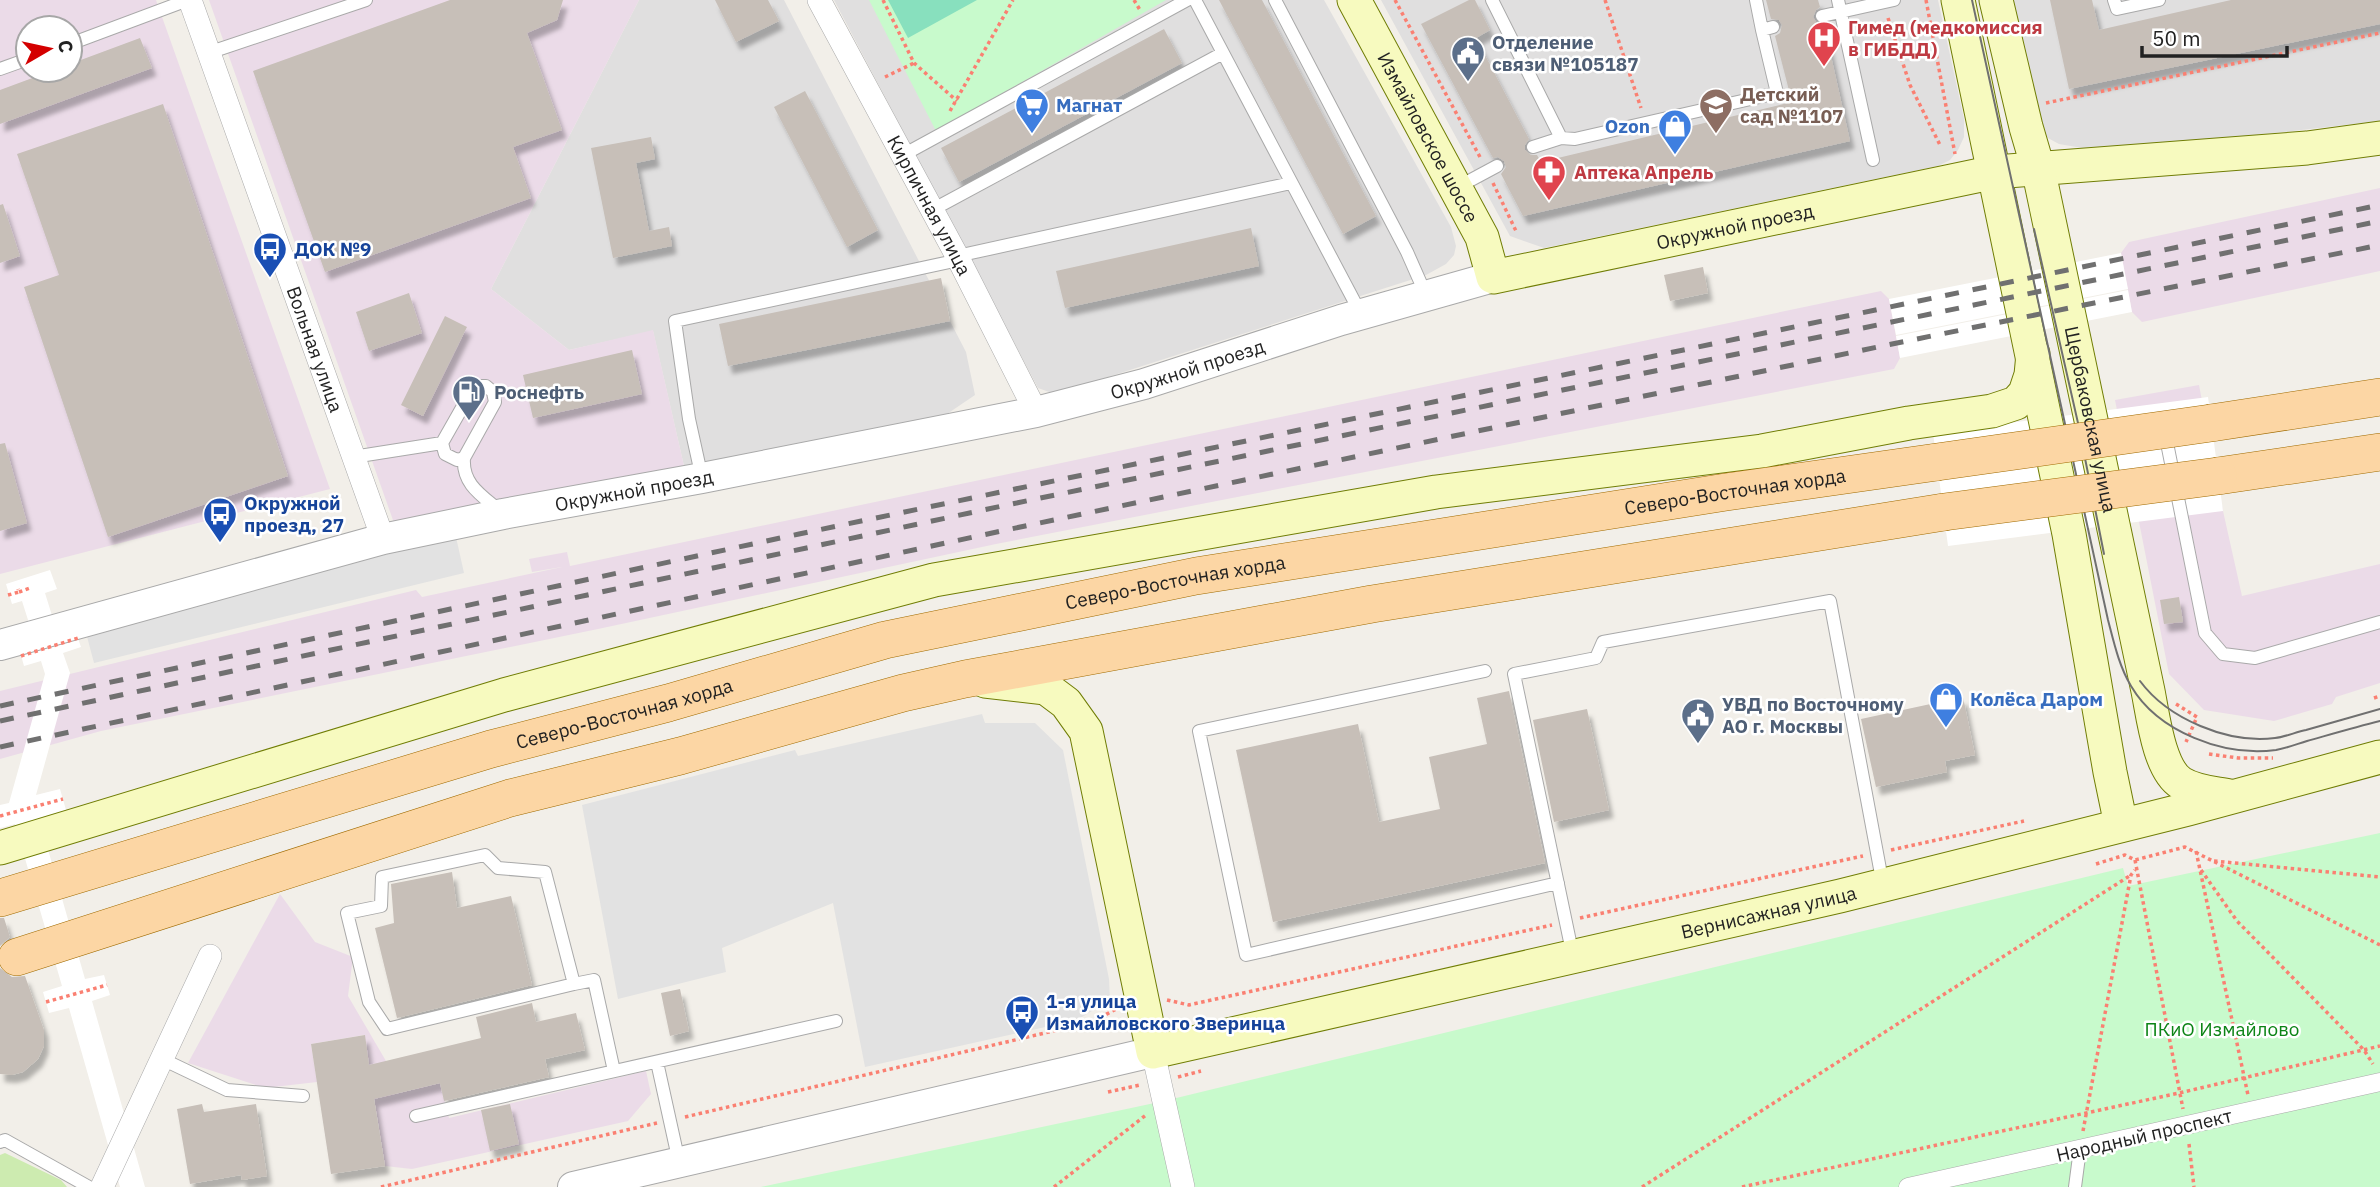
<svg xmlns="http://www.w3.org/2000/svg" width="2380" height="1187" viewBox="0 0 2380 1187" font-family="'IBM Plex Sans',sans-serif">
	<style>
		.residential { fill: #e0dfdf }
		.industrial { fill: #ebdbe8; fill-rule: evenodd }
		.grass { fill: #cdebb0 }
		.park { fill: #c8facc }
		.pitch { fill: #88e0be }
		.parking { fill: #e2e2e2 }
		.pier { fill: #fff }
		.building { fill: #c7bfb8; filter: url(#shadow) }
		.lines { fill: none; stroke-linecap: round; stroke-linejoin: round }
		.service-casing { stroke: #a9a9a9; stroke-width: 14 }
		.pedestrian-casing { stroke: #a9a9a9; stroke-width: 19 }
		.minor-casing { stroke: #a9a9a9; stroke-width: 24 }
		.tertiary-casing { stroke: #a9a9a9; stroke-width: 32 }
		.secondary-casing { stroke: #707d05; stroke-width: 35 }
		.primary-casing { stroke: #a06b00; stroke-width: 38 }
		.path { stroke: #fa8072; stroke-width: 3.5; stroke-dasharray: 3.5 3.5; stroke-linecap: butt }
		.service { stroke: #fff; stroke-width: 12 }
		.pedestrian { stroke: #fff; stroke-width: 18 }
		.minor { stroke: #fff; stroke-width: 23 }
		.tertiary { stroke: #fff; stroke-width: 30 }
		.secondary { stroke: #f7fabf; stroke-width: 33 }
		.primary { stroke: #fcd6a4; stroke-width: 37 }
		.tram { stroke: #707070; stroke-width: 2 }
		.rail { stroke: #707070; stroke-width: 5; stroke-dasharray: 14 14; stroke-linecap: butt }
		.primary-bridge-casing { stroke: #a06b00; stroke-width: 38; stroke-linecap: butt }
		.path-bridge { stroke: #fa8072; stroke-width: 3.5; stroke-dasharray: 3.5 3.5; stroke-linecap: butt }
		.primary-bridge { stroke: #fcd6a4; stroke-width: 37 }
		.labels { text-anchor: middle; stroke-width: 5; stroke-linejoin: round; paint-order: stroke }
		.health-label { font-size: 19px; font-weight: bold; fill: #be3a42; stroke: #fff; text-anchor: start }
		.service-label { font-size: 19px; font-weight: bold; fill: #4e5e75; stroke: #fff; text-anchor: start }
		.education-label { font-size: 19px; font-weight: bold; fill: #785e54; stroke: #fff; text-anchor: start }
		.shop-label { font-size: 19px; font-weight: bold; fill: #366cbe; stroke: #fff; text-anchor: start }
		.street-label { font-size: 19px; fill: #222; stroke: #fff }
		.transit-label { font-size: 19px; font-weight: bold; fill: #164399; stroke: #fff; text-anchor: start }
		.park-label { font-size: 19px; fill: #0c8416; stroke: #fff }
	</style>
	<defs>
		<filter id="shadow"><feDropShadow dx="4.5" dy="8" stdDeviation="2" flood-color="#0004"/></filter>
	</defs>
	<rect width="100%" height="100%" fill="#f2efe9"/>
	<path class="residential" d="M639,0H784L966,352L975,395L947,414L684,466L653,331L569,350L491,289Z
		M834,0H1324L1451,227L1456,246L1454,255L1446,264L1426,275L1055,394L1038,388Z
		M1381,0H1938L1964,119V137L1958,150L1950,160L1938,166L1544,248L1510,236Z
		M2011,0H2380V121L2213,140L2094,150L2059,144L2048,138L2040,128Z"/>
	<path class="industrial" d="M0,0H156L330,489L0,574ZM28,28H70V70H28Z
		M209,0H639L491,289L569,350L653,330L684,466L394,523Z
		M2380,188V271L2142,322L2132,312L2121,253L2129,242Z
		M1881,291L1889,299L1900,358L1894,369L996,544L598,629L101,731L0,759V691L416,590L422,597L562,567L532,572L529,559L567,552L570,566Z
		M2199,385L2223,511L2242,596L2380,564V683L2336,697L2332,704L2274,721L2204,710L2169,674L2115,400Z
		M280,894L315,942L353,957L348,996L386,1061L395,1094L440,1083L449,1118L646,1071L651,1094L628,1121L412,1169L385,1166L364,1035L311,1044L317,1082L265,1088L188,1063Z"/>
	<path class="grass" d="M5,1153L61,1180L67,1187H0V1155Z"/>
	<path class="park" d="M869,0H1166L936,131Z
		M2380,833V1187H761L1164,1101L2123,868L2128,886Z"/>
	<path class="pitch" d="M888,0H977L908,38Z"/>
	<path class="parking" d="M456,537L464,573L94,663L85,629Z
		M982,714L985,723H1035L1063,750L1109,979L1110,1000L1077,1020L865,1067L833,903L722,948L726,972L618,999L582,805L795,750L798,756Z"/>
	<path class="pier" d="M2121,253L2128,289L1896,335L1889,299Z
		M2128,290L2132,312L1900,358L1896,336Z
		M2208,397L2223,511L1948,546L1933,433Z
		M50,570L57,589L45,593L58,635L75,630L81,647L63,653L70,673L36,795L60,789L66,810L39,818L85,979L104,975L110,995L92,1001L145,1187H120L69,1008L49,1013L43,992L62,986L15,824L0,828V805L9,803L45,674L41,661L24,666L19,648L35,642L22,601L12,604L6,584Z"/>
	<path class="building" d="M450,0H563L557,20L527,33L562,130L513,147L531,198L325,272L253,71Z
		M715,0H768L779,21L736,42Z
		M1219,0H1262L1376,216L1343,234Z
		M1469,0H1475L1490,30L1476,38L1529,139L1525,145V150L1531,155H1537L1541,162L1792,102L1775,36L1780,33L1782,25L1779,20L1771,19L1766,0H1818L1820,7L1816,10L1813,17L1816,22L1824,25L1850,141L1523,216L1501,174L1506,167L1504,161L1498,157L1493,158L1421,24Z
		M2050,0H2092L2099,30L2231,0H2380V24L2069,89Z
		M1164,29L1182,63L959,182L941,148Z
		M140,38L152,68L0,124V90L54,70H70V64Z
		M805,91L878,230L847,247L774,107Z
		M163,104L288,476L108,537L24,287L59,275L17,154Z
		M651,137L655,159L636,163L649,231L669,227L672,246L613,258L591,148Z
		M3,204L20,256L0,263V205Z
		M1251,228L1259,266L1065,308L1056,271Z
		M1703,267L1708,293L1670,301L1664,275Z
		M941,278L950,321L728,366L719,324Z
		M409,293L422,333L369,351L356,312Z
		M445,316L467,327L423,416L401,405Z
		M632,350L642,394L533,418L523,375Z
		M5,443L27,523L0,531V444Z
		M2179,597L2183,622L2164,624L2160,600Z
		M1509,691L1545,863L1273,922L1236,750L1358,724L1379,822L1440,809L1429,757L1487,744L1477,698Z
		M1963,697L1975,755L1945,761L1947,772L1876,787L1861,719Z
		M1587,709L1609,810L1554,822L1533,720Z
		M452,872L457,908L511,896L532,985L397,1018L375,928L394,923L391,884Z
		M0,918H4L10,937L0,946Z
		M0,968L12,977L25,976L44,1030V1046L38,1059L23,1072L12,1075L0,1074Z
		M680,989L689,1031L670,1036L661,993Z
		M532,1003L536,1022L576,1013L585,1050L545,1059L549,1077L444,1101L440,1083L374,1099L385,1166L331,1174L311,1044L365,1035L369,1065L481,1038L476,1017Z
		M202,1104L204,1112L256,1104L267,1176L242,1180L241,1175L190,1184L177,1109Z
		M510,1104L519,1144L490,1151L481,1110Z"/>
	<g class="lines">
		<g class="service-casing">
			<path id="service" d="M1195,0L1361,314
				M1275,0L1407,252L1426,295
				M1492,0L1561,138L1575,139L1777,93L1762,30L1773,27
				M1756,0L1762,30
				M1838,0L1873,160
				M2114,0L2117,9L2159,0
				M1822,16L1894,0
				M70,44L188,0
				M208,53L366,0
				M0,69L28,59
				M1533,147L1561,138
				M903,155L1187,0
				M1456,188L1497,166
				M932,210L1223,53
				M957,256L1291,183
				M2165,433L2205,633L2223,654L2255,658L2380,622
				M353,457L442,443L471,392L476,386H486L493,392L495,402L464,458L457,460L445,454L442,443
				M464,458C462,484 481,495 500,511
				M702,478L689,419L675,321L959,260
				M1485,671L1199,731L1246,955L1558,883
				M1573,956L1514,674L1596,658L1603,642L1830,601L1883,885
				M574,984L387,1029L369,1002L347,913L381,906L382,877L485,855L498,868L545,872L574,984L594,980L614,1071
				M162,1059L227,1090L303,1096
				M657,1062L679,1162
				M416,1116L836,1021
				M0,1142L5,1140L89,1187
				M2075,1187L2080,1149"/>
		</g>
		<g class="pedestrian-casing">
			<path id="pedestrian" d="M1908,1187L2380,1082"/>
		</g>
		<g class="minor-casing">
			<g id="minor">
				<path id="s1" d="M190,0L383,539"/>
				<path id="s2" d="M819,0L957,256L1036,412"/>
				<path d="M1153,1052L1183,1187"/>
				<path d="M102,1187L210,956"/>
			</g>
		</g>
		<g class="tertiary-casing">
			<g id="tertiary">
				<path id="s3" d="M0,645L383,539L503,514L702,478L1036,412L1144,384L1341,320L1493,277"/>
				<path d="M573,1187L1153,1052"/>
			</g>
		</g>
		<g class="secondary-casing">
			<g id="secondary">
				<path id="s4" d="M1354,0L1482,237L1493,277L1995,172L2307,148L2380,138"/>
				<path d="M1958,0L2069,534L2110,772L2121,825"/>
				<path id="s5" d="M1996,0L2026,127L2038,168L2148,691C2153,716 2159,769 2181,783C2195,792 2214,793 2229,796"/>
				<path id="s6" d="M985,681L1046,688L1066,703L1086,731L1153,1052L1840,896L2188,809L2380,757"/>
				<path d="M0,848L504,695L934,580L1436,492L1762,451L1909,423L1992,411L2016,403L2025,393L2031,375L2033,354"/>
			</g>
		</g>
		<g class="primary-casing">
			<g id="primary">
				<path d="M2211,423L2380,397"/>
				<path d="M2218,476L2380,452"/>
				<path id="s7" d="M0,898L491,749L668,703L885,640L1196,576L1726,492L1937,462"/>
				<path d="M17,957L510,798L680,756L903,693L965,679L1372,604L1944,512"/>
			</g>
		</g>
		<path class="path" d="M883,0L914,63L957,101
			M1134,0L1140,10
			M1395,0L1480,157
			M1605,0L1641,108
			M1926,0L1955,154
			M1888,18L1910,85L1940,145
			M885,77L914,63
			M2046,103L2380,33
			M950,111L1013,0
			M1493,183L1516,231
			M19,592L30,588
			M8,595L19,592L18,589
			M2374,698L2380,696
			M2176,704L2197,717L2186,742
			M2209,754L2238,758H2273
			M1891,850L2024,821
			M2196,851L2248,1095
			M2135,860L2183,1109
			M2214,861L2380,877
			M2096,864L2125,855L2135,860L2185,847L2380,945
			M2201,870L2237,921L2364,1050L2373,1064
			M1580,918L1863,856
			M1167,1000L1189,1005L1552,925
			M1178,1077L1201,1071
			M1108,1092L1140,1085
			M685,1117L1092,1022L1118,1008
			M2083,1131L2131,875L2135,870
			M2189,1144L2194,1187
			M381,1187L657,1123
			M1054,1187L1146,1115
			M1642,1187L2131,875
			M1742,1187L2179,1093L2380,1046"/>
		<use href="#service" class="service"/>
		<use href="#pedestrian" class="pedestrian"/>
		<use href="#minor" class="minor"/>
		<use href="#tertiary" class="tertiary"/>
		<use href="#secondary" class="secondary"/>
		<use href="#primary" class="primary"/>
		<path class="tram" d="M1972,0L2108,620C2114,643 2119,666 2131,686C2158,732 2224,757 2276,750C2287,748 2297,744 2307,741C2332,734 2356,727 2380,721
			M2034,229L2078,423L2104,554
			M2140,681C2168,719 2228,744 2275,738C2285,737 2296,732 2306,730C2331,723 2355,716 2380,709"/>
		<path class="rail" d="M0,706L799,534L2380,205
			M0,721L1002,506L2380,221
			M0,747L1006,530L1897,343L2380,245"/>
		<g class="primary-bridge-casing">
			<path id="primary-bridge" d="M1937,462L2211,423
				M1944,512L2218,476"/>
		</g>
		<path class="path-bridge" d="M21,656L78,638
			M0,816L63,799
			M46,1002L107,985"/>
		<use href="#primary-bridge" class="primary-bridge"/>
	</g>
	<defs>
		<g id="hospital-pin" transform="scale(1.75)"><path d="M0 17L-7.5 6A9.5 9.5 0 1 1 7.5 6Z" fill="#e0444e" stroke="#fff"/><path d="M-5-5h3v3.5h4V-5h3V5h-3V1.5h-4V5h-3Z" fill="#fff"/></g>
		<g id="civic-pin" transform="scale(1.75)"><path d="M0 17L-7.5 6A9.5 9.5 0 1 1 7.5 6Z" fill="#5c6f8a" stroke="#fff"/><path d="M-.6-6.5H3V-4.5H.6V-3L4-1V1h2V6H-6V1h2V-1L-.6-3ZM-1.2 2.5V6h2.4V2.5Z" fill="#fff"/></g>
		<g id="supermarket-pin" transform="scale(1.75)"><path d="M0 17L-7.5 6A9.5 9.5 0 1 1 7.5 6Z" fill="#3f7fe0" stroke="#fff"/><path d="M-6-5.5h2.5l.6 2H6L4.5 2H-2.5L-4.4-4H-6ZM-1.5 3.2a1.3 1.3 0 1 0 .1 0ZM3 3.2a1.3 1.3 0 1 0 .1 0Z" fill="#fff"/></g>
		<g id="school-pin" transform="scale(1.75)"><path d="M0 17L-7.5 6A9.5 9.5 0 1 1 7.5 6Z" fill="#8d6e63" stroke="#fff"/><path d="M0-5L7-2L0 1L-7-2ZM-4 1L0 2.5L4 1V4Q0 6-4 4Z" fill="#fff"/></g>
		<g id="shop-pin" transform="scale(1.75)"><path d="M0 17L-7.5 6A9.5 9.5 0 1 1 7.5 6Z" fill="#3f7fe0" stroke="#fff"/><path d="M-5-2.5h2.3a2.7 3.5 0 0 1 5.4 0H5L5.5 6h-11ZM-1.5-2.5h3a1.5 2.3 0 0 0-3 0Z" fill="#fff"/></g>
		<g id="pharmacy-pin" transform="scale(1.75)"><path d="M0 17L-7.5 6A9.5 9.5 0 1 1 7.5 6Z" fill="#e0444e" stroke="#fff"/><path d="M-2-6h4v4h4v4h-4v4h-4v-4h-4v-4h4Z" fill="#fff"/></g>
		<g id="bus-pin" transform="scale(1.75)"><path d="M0 17L-7.5 6A9.5 9.5 0 1 1 7.5 6Z" fill="#1a4fb4" stroke="#fff"/><path d="M-5-6H5V4H4V6H2V4H-2V6H-4V4H-5ZM-3.5-4V0h7V-4ZM-3.5 1.2v1.5H-2V1.2ZM2 1.2v1.5H3.5V1.2Z" fill="#fff"/></g>
		<g id="fuel-pin" transform="scale(1.75)"><path d="M0 17L-7.5 6A9.5 9.5 0 1 1 7.5 6Z" fill="#5c6f8a" stroke="#fff"/><path d="M-5.5-6h7V0h2V4h1.3V-2.5L3-4.5l.8-.8L6-3V5H2.5V1h-1V6h-7ZM-4.2-4.7v3.2H.2V-4.7Z" fill="#fff"/></g>
	</defs>
	<g fill-rule="evenodd">
		<use href="#hospital-pin" x="1824" y="38"/>
		<use href="#civic-pin" x="1468" y="53"/>
		<use href="#supermarket-pin" x="1032" y="105"/>
		<use href="#school-pin" x="1716" y="105"/>
		<use href="#shop-pin" x="1675" y="126"/>
		<use href="#pharmacy-pin" x="1549" y="172"/>
		<use href="#bus-pin" x="270" y="249"/>
		<use href="#fuel-pin" x="469" y="392"/>
		<use href="#bus-pin" x="220" y="514"/>
		<use href="#shop-pin" x="1946" y="699"/>
		<use href="#civic-pin" x="1698" y="715"/>
		<use href="#bus-pin" x="1022" y="1012"/>
	</g>
	<g class="labels">
		<g class="health-label">
			<text x="1848" y="34">Гимед (медкомиссия<tspan x="1848" dy="22">в ГИБДД)</tspan></text>
			<text x="1574" y="179">Аптека Апрель</text>
		</g>
		<g class="service-label">
			<text x="1492" y="49">Отделение<tspan x="1492" dy="22">связи №105187</tspan></text>
			<text x="494" y="399">Роснефть</text>
			<text x="1722" y="711">УВД по Восточному<tspan x="1722" dy="22">АО г. Москвы</tspan></text>
		</g>
		<g class="education-label">
			<text x="1740" y="101">Детский<tspan x="1740" dy="22">сад №1107</tspan></text>
		</g>
		<g class="shop-label">
			<text x="1056" y="112">Магнат</text>
			<text x="1650" y="133" text-anchor="end">Ozon</text>
			<text x="1970" y="706">Колёса Даром</text>
		</g>
		<g class="street-label">
			<text dy="7" stroke="none"><textPath href="#s4" startOffset="156">Измайловское шоссе</textPath></text>
			<text dy="7" stroke="none"><textPath href="#s2" startOffset="233">Кирпичная улица</textPath></text>
			<text dy="7" stroke="none"><textPath href="#s4" startOffset="558">Окружной проезд</textPath></text>
			<text dy="7" stroke="none"><textPath href="#s1" startOffset="371">Вольная улица</textPath></text>
			<text dy="7" stroke="none"><textPath href="#s3" startOffset="1220">Окружной проезд</textPath></text>
			<text dy="7" stroke="none"><textPath href="#s5" startOffset="430">Щербаковская улица</textPath></text>
			<text dy="7" stroke="none"><textPath href="#s3" startOffset="653">Окружной проезд</textPath></text>
			<text dy="7" stroke="none"><textPath href="#s7" startOffset="1785">Северо-Восточная хорда</textPath></text>
			<text dy="7" stroke="none"><textPath href="#s7" startOffset="1218">Северо-Восточная хорда</textPath></text>
			<text dy="7" stroke="none"><textPath href="#s7" startOffset="651">Северо-Восточная хорда</textPath></text>
			<text dy="7" stroke="none"><textPath href="#s6" startOffset="1080">Вернисажная улица</textPath></text>
			<text transform="translate(2144 1135) rotate(-13)" y="7">Народный проспект</text>
		</g>
		<g class="transit-label">
			<text x="294" y="256">ДОК №9</text>
			<text x="244" y="510">Окружной<tspan x="244" dy="22">проезд, 27</tspan></text>
			<text x="1046" y="1008">1-я улица<tspan x="1046" dy="22">Измайловского Зверинца</tspan></text>
		</g>
		<g class="park-label">
			<text x="2222" y="1036">ПКиО Измайлово</text>
		</g>
	</g>
	<g transform="translate(49 49) rotate(81)"><circle r="33" fill="#ffffff" stroke="#a7a7a7" stroke-width="2"/>
	<path d="M0-5L12 26L0 18L-12 26Z" fill="#d40000"/>
	<text y="-10" font-size="19" font-weight="bold" text-anchor="middle" fill="#222222">С</text>
	</g>
	<path d="M2142 46v10h145v-10" fill="none" stroke="#222222" stroke-width="3.5"/>
	<text x="2152" y="46" font-size="21" fill="#222222" stroke="#ffffff" stroke-width="5" paint-order="stroke">50 m</text>
</svg>
